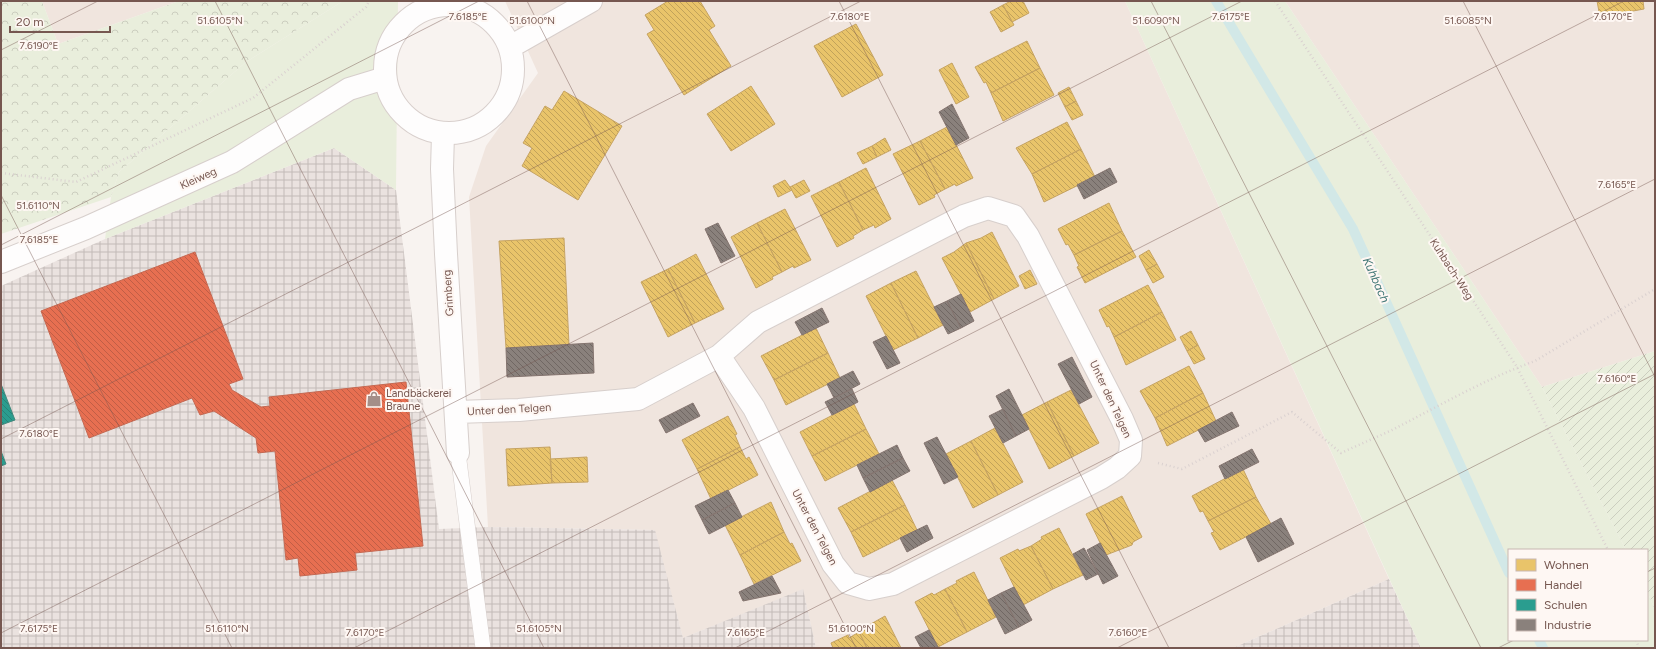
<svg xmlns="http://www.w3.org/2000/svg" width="1656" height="649" viewBox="0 0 1656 649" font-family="Figtree,sans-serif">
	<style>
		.residential { fill: #f0e5de }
		.industrial { fill: url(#industrial-grid) }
		.grass { fill: #e9eedc }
		.forest { fill: url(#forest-crowns) }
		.garden { fill: url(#garden-furrows) }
		.homes { fill: url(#homes-back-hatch); stroke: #c6a362 }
		.shops { fill: url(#shops-back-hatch); stroke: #c56851 }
		.schools { fill: url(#schools-back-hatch); stroke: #41887c }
		.industry { fill: url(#industry-back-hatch); stroke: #84746f }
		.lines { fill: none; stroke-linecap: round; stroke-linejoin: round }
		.stream { stroke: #d2e8e7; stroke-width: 10 }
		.lane-casing { stroke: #d7cfcc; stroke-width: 16 }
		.street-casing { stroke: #d7cfcc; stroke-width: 24 }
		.secondary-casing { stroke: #d8cfcc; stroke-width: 24 }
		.path { stroke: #dad1d0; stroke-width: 2.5; stroke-dasharray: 1 3; stroke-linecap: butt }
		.lane { stroke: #fefdfd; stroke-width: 15 }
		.street { stroke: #fefdfd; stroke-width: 22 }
		.secondary { stroke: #fefdfd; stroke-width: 22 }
		.ticks { fill: none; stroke: #765750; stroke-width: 1; stroke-opacity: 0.45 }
		.labels { text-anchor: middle; stroke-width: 4; stroke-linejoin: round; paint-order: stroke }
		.street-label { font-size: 11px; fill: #765750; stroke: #fef7f3 }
		.poi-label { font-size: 11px; fill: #765750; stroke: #fef7f3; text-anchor: start }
		.water-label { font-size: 12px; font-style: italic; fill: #447978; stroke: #fef7f3 }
		.ticks-label { font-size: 10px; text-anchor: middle; fill: #765750; stroke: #fef7f3; stroke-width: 4; stroke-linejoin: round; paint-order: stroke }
	</style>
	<defs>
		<pattern id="industrial-grid" width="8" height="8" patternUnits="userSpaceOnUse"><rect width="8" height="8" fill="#eae2df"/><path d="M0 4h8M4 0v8" fill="none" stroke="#c2bab7"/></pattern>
		<pattern id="forest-crowns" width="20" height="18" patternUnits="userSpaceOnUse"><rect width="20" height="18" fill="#e9eedc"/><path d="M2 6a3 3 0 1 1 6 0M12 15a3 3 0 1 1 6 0" fill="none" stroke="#cbcebf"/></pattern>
		<pattern id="garden-furrows" width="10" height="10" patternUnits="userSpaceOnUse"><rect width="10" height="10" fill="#e9eedc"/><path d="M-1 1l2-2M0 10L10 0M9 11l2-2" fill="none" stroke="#cbcebf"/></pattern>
		<pattern id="homes-back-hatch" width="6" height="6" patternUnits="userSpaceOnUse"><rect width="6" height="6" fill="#e9c46a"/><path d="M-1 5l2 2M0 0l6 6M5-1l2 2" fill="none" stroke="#c1a25a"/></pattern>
		<pattern id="shops-back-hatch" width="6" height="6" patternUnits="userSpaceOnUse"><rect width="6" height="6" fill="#e76f51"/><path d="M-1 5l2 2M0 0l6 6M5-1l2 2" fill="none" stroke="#c05e46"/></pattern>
		<pattern id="schools-back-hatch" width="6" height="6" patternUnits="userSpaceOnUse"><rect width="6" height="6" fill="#2a9d8f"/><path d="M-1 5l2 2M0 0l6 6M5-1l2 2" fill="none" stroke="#298377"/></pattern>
		<pattern id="industry-back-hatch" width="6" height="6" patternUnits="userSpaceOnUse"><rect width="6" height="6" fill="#8a817c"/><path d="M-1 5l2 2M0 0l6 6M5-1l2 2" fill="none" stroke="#706763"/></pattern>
	</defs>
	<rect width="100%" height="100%" fill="#f8f3f0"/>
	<path class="residential" d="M42,1H179L58,44Z
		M505,1H1125L1389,579L1233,648H816L803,590L683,638L654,530L488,527L469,197L486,146L538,73Z
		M1285,1H1655V351L1542,387Z"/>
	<path class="industrial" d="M334,148L396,190L439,529L488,527L655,530L683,638L803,589L816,648H1V286L105,239Z
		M1389,579L1421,648H1233Z"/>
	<path class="grass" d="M343,1H398L396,190L334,148L105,239L111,197L119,172L246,62Z
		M1125,1H1285L1542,387L1626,550H1509V640H1647V591L1655,610V648H1421Z"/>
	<path class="forest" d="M1,1H42L58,44L179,1H343L246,62L119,172L111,197L1,234Z"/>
	<path class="garden" d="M1655,351V610L1647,591V550H1626L1542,387Z"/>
	<path class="homes" d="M668,1H700L715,26L709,30L731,66L684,95L647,34L654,30L645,15Z
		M1011,1H1023L1029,13L1012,22L1003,5Z
		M1597,1H1643L1644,9L1600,17Z
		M1003,5L1014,25L1001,32L990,12Z
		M856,24L883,75L842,97L814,46Z
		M1027,41L1040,68L991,93L986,82L984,83L975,67Z
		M952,63L969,97L956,104L939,70Z
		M1040,68L1054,95L1003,121L991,93Z
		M751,86L775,124L731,151L707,114Z
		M1069,87L1076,101L1065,107L1058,93Z
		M564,91L622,126L578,200L522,166L532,148L523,143L545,106L552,110Z
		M1076,101L1083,115L1072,120L1065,107Z
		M1067,122L1081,149L1032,174L1016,148Z
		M947,127L973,178L956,186L955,184L945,189L920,141Z
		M885,138L891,150L877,157L872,146Z
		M920,141L945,189L934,195L935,197L919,205L893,154Z
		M872,146L877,157L863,164L857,153Z
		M1081,149L1095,177L1044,202L1032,174Z
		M866,168L891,219L875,228L874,225L863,230L839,182Z
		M785,180L792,190L778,197L773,186Z
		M804,180L810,191L796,198L790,187Z
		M839,182L863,230L853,236L854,238L837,247L811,196Z
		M1109,203L1122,231L1074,255L1068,244L1066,245L1058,229Z
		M785,209L811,260L794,268L793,266L782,272L757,223Z
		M757,223L782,272L772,277L773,279L756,288L731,237Z
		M1122,231L1136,257L1085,283L1077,267L1079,266L1074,255Z
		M992,232L1019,286L994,299L966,243L981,238Z
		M564,238L569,345L506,348L499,241Z
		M966,243L994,299L970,312L942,258L954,252Z
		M1149,250L1157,264L1146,270L1139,256Z
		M696,254L724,309L695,323L668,269Z
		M1157,264L1164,277L1153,283L1146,270Z
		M668,269L695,323L668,337L641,282Z
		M1030,270L1037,284L1025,289L1019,276Z
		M916,271L943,325L918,338L891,283Z
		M891,283L918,338L893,350L866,296Z
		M1148,285L1162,312L1114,337L1109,326L1107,327L1099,310Z
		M1162,312L1176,340L1126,365L1114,337Z
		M816,328L828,353L774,380L761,356Z
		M1191,331L1198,345L1187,351L1180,337Z
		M1198,345L1205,359L1194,364L1187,351Z
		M828,353L840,378L786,405L774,380Z
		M1189,366L1203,393L1155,418L1140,391Z
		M1071,390L1099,443L1074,456L1047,402Z
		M1203,393L1216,421L1167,446L1155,418Z
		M1047,402L1074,456L1049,469L1022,415Z
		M854,404L866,429L812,456L800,432Z
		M728,416L737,434L735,435L740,447L697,469L682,440Z
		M995,428L1023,482L998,495L971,441Z
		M866,429L879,454L825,481L812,456Z
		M971,441L998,495L973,508L946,454Z
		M550,447L552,483L508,486L506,449Z
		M740,447L746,459L749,457L758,475L711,499L697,469Z
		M587,457L588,482L552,483L550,459Z
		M1243,469L1256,497L1208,521L1203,511L1200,512L1192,496Z
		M892,480L905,505L851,532L838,508Z
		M1122,496L1142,537L1133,542L1132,545L1106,555L1086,514Z
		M1256,497L1271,524L1220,550L1211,533L1214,532L1208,521Z
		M771,502L784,532L740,555L725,525Z
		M905,505L917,530L863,557L851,532Z
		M1059,528L1083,575L1053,589L1031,546L1042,539L1041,537Z
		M784,532L790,544L792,543L801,561L754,584L740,555Z
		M1031,546L1053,589L1023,605L1000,558L1018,549L1019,551Z
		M974,572L996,617L967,632L945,589L957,583L956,581Z
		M945,589L967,632L938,647L915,602L932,593L934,595Z
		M885,616L901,648H867L859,632L870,627L869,625Z
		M859,632L867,648H833L831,643L848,635L849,638Z"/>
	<path class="shops" d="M195,252L243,379L229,384L232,390L261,407L270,406L269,397L406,382L423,546L355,553L357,570L300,576L298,558L286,560L275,451L258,453L256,438L214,411L200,415L192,398L89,438L41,311Z"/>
	<path class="schools" d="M1,384L15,420L1,425Z
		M1,451L6,464L1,466Z"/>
	<path class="industry" d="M952,104L969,138L956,145L939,112Z
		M1110,168L1117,182L1084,199L1077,185Z
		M718,223L735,256L721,263L705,229Z
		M961,294L974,321L961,328L947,301Z
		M947,301L961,328L948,334L934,307Z
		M822,308L829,322L802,335L795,322Z
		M886,336L900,363L887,369L873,342Z
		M593,343L594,373L507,377L506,348Z
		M1072,357L1092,397L1079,404L1058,364Z
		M853,371L860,384L834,398L827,384Z
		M852,389L858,402L832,415L825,402Z
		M1009,389L1029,429L1016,436L996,396Z
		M693,403L700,416L666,433L659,420Z
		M1003,409L1016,436L1003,443L989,416Z
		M1232,412L1239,426L1205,442L1198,430Z
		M937,437L958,477L944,484L924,443Z
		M897,445L903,458L863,478L857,465Z
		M1252,449L1259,462L1225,479L1219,466Z
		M903,458L910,471L870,492L863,478Z
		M728,490L735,503L702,520L695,506Z
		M735,503L742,517L709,534L702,520Z
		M1281,518L1294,544L1258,562L1246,537Z
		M927,525L933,538L907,552L900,538Z
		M1100,543L1118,576L1103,584L1087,550Z
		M1084,548L1098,574L1086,580L1073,554Z
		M772,576L781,593L743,601L739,592Z
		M1014,587L1032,620L1019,627L1001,593Z
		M1001,593L1019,627L1005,634L988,600Z
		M929,630L938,647V648H921L915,637Z"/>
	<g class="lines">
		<path class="stream" d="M1216,1L1353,229L1509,573
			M1539,640L1543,648"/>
		<g class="lane-casing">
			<path id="lane" d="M458,453L483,648"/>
		</g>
		<g class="street-casing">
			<path id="street" d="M443,134L442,169L446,254L458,453
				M1,262L86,228L232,162L349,89L385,78
				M456,412L519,410L638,399L719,356L754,408L833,564L848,583L869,589L893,584L1101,478L1117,468L1130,456L1131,440L1122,419L1028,236L1014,216L988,208L964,216L758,322L719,356"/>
		</g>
		<g class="secondary-casing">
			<path id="secondary" d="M385 69a64 64 0 1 1 128 0a64 64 0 1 1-128 0Z
				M510,47L591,1"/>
		</g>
		<path class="path" d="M1275,1L1517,367L1608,550
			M1,173L76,182L253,98L366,7L369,1
			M1158,463L1182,469L1292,412L1341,453C1358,445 1375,438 1392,430C1439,406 1485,379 1535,361L1655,289
			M1636,640L1639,648"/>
		<use href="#lane" class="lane"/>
		<use href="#street" class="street"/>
		<use href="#secondary" class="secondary"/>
	</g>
	<path class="ticks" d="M215,1L544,648M527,1L856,648M839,1L1169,648M1151,1L1481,648M1463,1L1655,377M1,50L98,1M1,195L232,648M1,245L479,1M1,439L861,1M1647,572L1655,568M1,633L1242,1M354,648L1624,1M735,648L1655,179M1117,648L1655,374M1498,648L1514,640"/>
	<defs>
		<g id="shop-bare" transform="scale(1.2)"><path d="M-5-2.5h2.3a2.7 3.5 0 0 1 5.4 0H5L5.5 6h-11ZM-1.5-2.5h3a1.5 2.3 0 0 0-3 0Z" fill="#a48e88" stroke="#fef7f3" stroke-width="2.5" paint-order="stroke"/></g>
	</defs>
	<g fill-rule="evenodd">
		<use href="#shop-bare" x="374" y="399"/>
	</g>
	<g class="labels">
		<g class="street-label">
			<text transform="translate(198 178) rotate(-24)" y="4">Kleiweg</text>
			<text transform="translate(1452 269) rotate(57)" y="4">Kuhbach-Weg</text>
			<text transform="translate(448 293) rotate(-94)" y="4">Grimberg</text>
			<text transform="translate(1111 399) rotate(65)" y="4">Unter den Telgen</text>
			<text transform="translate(509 409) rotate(-3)" y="4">Unter den Telgen</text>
			<text transform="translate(815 527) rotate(62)" y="4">Unter den Telgen</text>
		</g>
		<g class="poi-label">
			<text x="386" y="397">Landbäckerei<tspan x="386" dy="13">Braune</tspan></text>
		</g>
		<g class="water-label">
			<text transform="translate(1376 280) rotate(66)" y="4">Kuhbach</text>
		</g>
	</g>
	<g class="ticks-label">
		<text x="468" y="20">7.6185°E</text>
		<text x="850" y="20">7.6180°E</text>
		<text x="1231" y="20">7.6175°E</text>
		<text x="1613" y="20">7.6170°E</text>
		<text x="220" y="24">51.6105°N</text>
		<text x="532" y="24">51.6100°N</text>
		<text x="1156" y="24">51.6090°N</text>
		<text x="1468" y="24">51.6085°N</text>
		<text x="39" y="49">7.6190°E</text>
		<text x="1617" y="188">7.6165°E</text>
		<text x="38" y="209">51.6110°N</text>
		<text x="39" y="243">7.6185°E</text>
		<text x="1617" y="382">7.6160°E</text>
		<text x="39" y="437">7.6180°E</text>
		<text x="227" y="632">51.6110°N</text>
		<text x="539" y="632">51.6105°N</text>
		<text x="851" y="632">51.6100°N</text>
		<text x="39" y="632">7.6175°E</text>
		<text x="365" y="636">7.6170°E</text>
		<text x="746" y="636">7.6165°E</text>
		<text x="1128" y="636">7.6160°E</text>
	</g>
	<rect width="1656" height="649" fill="none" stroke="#765750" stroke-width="4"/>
	<rect x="1508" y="549" width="140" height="92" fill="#fef7f3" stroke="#c8b7b2"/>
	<rect x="1516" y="559" width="20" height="12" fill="#e9c46a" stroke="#c8b7b2"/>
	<text x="1544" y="569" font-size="12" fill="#765750">Wohnen</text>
	<rect x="1516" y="579" width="20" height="12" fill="#e76f51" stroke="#c8b7b2"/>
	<text x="1544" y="589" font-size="12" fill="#765750">Handel</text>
	<rect x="1516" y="599" width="20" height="12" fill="#2a9d8f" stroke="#c8b7b2"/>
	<text x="1544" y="609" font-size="12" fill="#765750">Schulen</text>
	<rect x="1516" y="619" width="20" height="12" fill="#8a817c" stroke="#c8b7b2"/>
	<text x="1544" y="629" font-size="12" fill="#765750">Industrie</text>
	<path d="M10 26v6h100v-6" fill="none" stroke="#765750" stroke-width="2"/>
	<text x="16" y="26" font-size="12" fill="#765750" stroke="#fef7f3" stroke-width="3" paint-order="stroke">20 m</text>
</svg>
